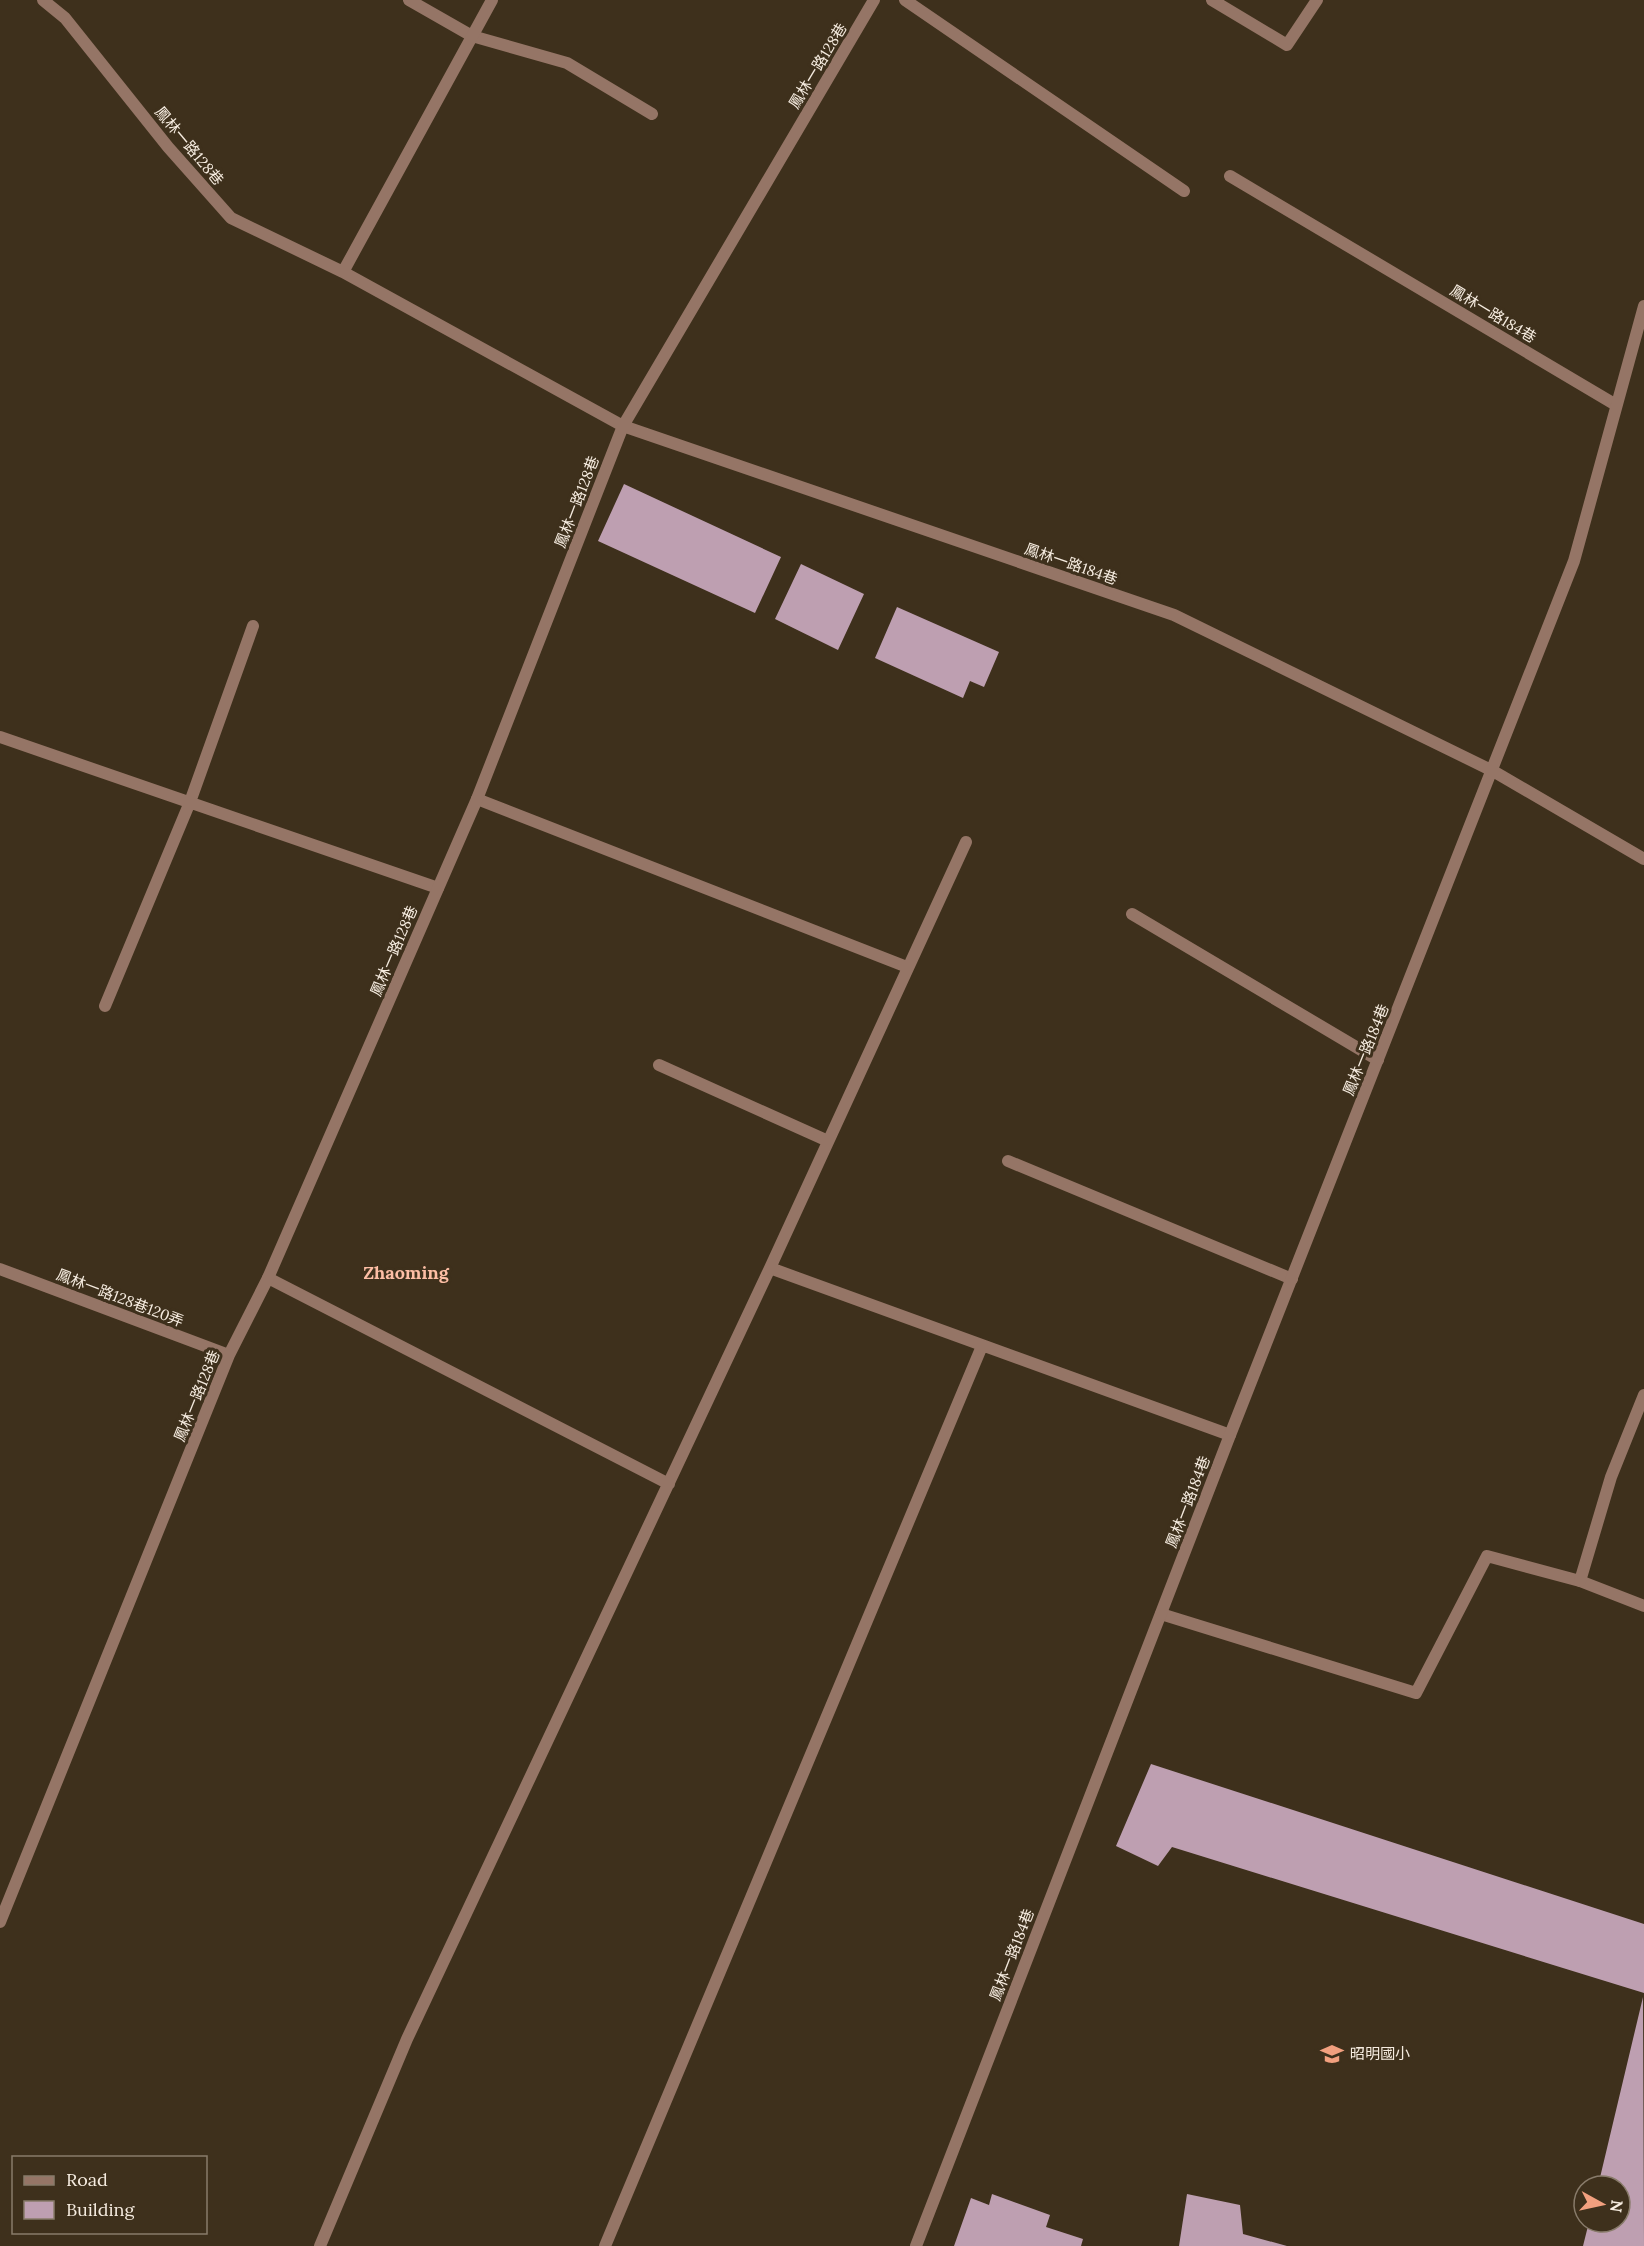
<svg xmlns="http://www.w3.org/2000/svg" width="1644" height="2246" viewBox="0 0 1644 2246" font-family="Lora,'Noto Sans TC',serif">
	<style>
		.building { fill: #be9fb1 }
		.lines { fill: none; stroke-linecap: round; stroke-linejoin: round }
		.service { stroke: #957566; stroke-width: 12 }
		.minor { stroke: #957566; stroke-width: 12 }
		.labels { text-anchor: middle; stroke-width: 6; stroke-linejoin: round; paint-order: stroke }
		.street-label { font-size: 15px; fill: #f6ece0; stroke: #3e301c }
		.poi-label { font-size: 15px; fill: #f6ece0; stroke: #3e301c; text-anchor: start }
		.quarter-label { font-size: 18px; font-weight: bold; fill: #fdbea5; stroke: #3e301c }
	</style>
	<rect width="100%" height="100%" fill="#3e301c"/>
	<path class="building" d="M624,484L781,557L755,613L598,541Z
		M801,564L864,594L838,650L775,619Z
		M897,607L999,652L984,687L970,681L963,698L875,658Z
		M1151,1764L1644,1924V1993L1172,1847L1158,1866L1116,1846Z
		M1643,1997L1644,2246H1583L1589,2222H1620V2186H1598Z
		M992,2194L1050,2215L1046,2227L1083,2239L1081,2246H954L971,2198L989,2205Z
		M1187,2194L1240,2205L1243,2234L1287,2246H1179Z"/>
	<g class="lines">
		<path class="service" d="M409,0L472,36L567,63L652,114
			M905,0L1184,191
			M1212,0L1287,45L1317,0
			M1230,176L1616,405
			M0,737L438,888
			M477,799L907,967
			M1132,914L1378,1060
			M105,1006L190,802L253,626
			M659,1065L828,1141
			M1008,1161L1292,1279
			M770,1268L1230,1435
			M268,1278L669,1484
			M1161,1614L1416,1693L1487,1556L1580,1581L1644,1606
			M320,2246L407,2039L770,1268L966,842
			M605,2246L982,1346"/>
		<path class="minor" d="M43,0L65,18L168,147L231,218L343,272L623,426L1174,615L1493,771L1644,859
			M343,272L492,0
			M0,1269L229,1355
			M1580,1581L1611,1477L1644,1395
			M0,1922L229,1355L268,1278L477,799L623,426L874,0
			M916,2246L1230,1435L1574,561L1644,306"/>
	</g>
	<defs>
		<g id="school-bare" transform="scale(1.8)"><path d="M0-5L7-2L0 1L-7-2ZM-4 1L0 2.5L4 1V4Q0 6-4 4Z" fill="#f2a07f" stroke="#3e301c" stroke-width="2.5" paint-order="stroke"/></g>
	</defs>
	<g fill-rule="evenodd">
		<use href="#school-bare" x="1332" y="2054"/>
	</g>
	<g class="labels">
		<g class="street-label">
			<text transform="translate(818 66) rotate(-59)" y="5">鳳林一路128巷</text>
			<text transform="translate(189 146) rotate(50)" y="5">鳳林一路128巷</text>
			<text transform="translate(1493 314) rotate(31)" y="5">鳳林一路184巷</text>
			<text transform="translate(577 502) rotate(-69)" y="5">鳳林一路128巷</text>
			<text transform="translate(1071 564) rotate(19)" y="5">鳳林一路184巷</text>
			<text transform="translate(394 951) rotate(-67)" y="5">鳳林一路128巷</text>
			<text transform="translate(1366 1050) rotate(-68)" y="5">鳳林一路184巷</text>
			<text transform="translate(120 1298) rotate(21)" y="5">鳳林一路128巷120弄</text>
			<text transform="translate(197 1396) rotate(-68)" y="5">鳳林一路128巷</text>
			<text transform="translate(1188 1502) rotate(-69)" y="5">鳳林一路184巷</text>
			<text transform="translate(1012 1955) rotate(-69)" y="5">鳳林一路184巷</text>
		</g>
		<g class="poi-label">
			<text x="1350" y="2059">昭明國小</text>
		</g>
		<g class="quarter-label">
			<text x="406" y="1279">Zhaoming</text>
		</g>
	</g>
	<rect x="12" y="2156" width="195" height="78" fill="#3e301c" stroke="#887b6a" stroke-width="1.5"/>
	<rect x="24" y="2176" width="30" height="9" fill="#957566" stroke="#887b6a" stroke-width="1.5"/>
	<text x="66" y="2186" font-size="18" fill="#f6ece0">Road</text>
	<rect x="24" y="2201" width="30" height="18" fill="#be9fb1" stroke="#887b6a" stroke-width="1.5"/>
	<text x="66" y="2216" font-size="18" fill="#f6ece0">Building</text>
	<g transform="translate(1602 2204) rotate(98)"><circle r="28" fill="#3e301c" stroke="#887b6a" stroke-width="1.5"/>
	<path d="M0-4.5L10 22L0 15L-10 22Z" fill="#f2a07f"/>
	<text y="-9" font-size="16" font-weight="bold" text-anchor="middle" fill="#f6ece0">N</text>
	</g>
</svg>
